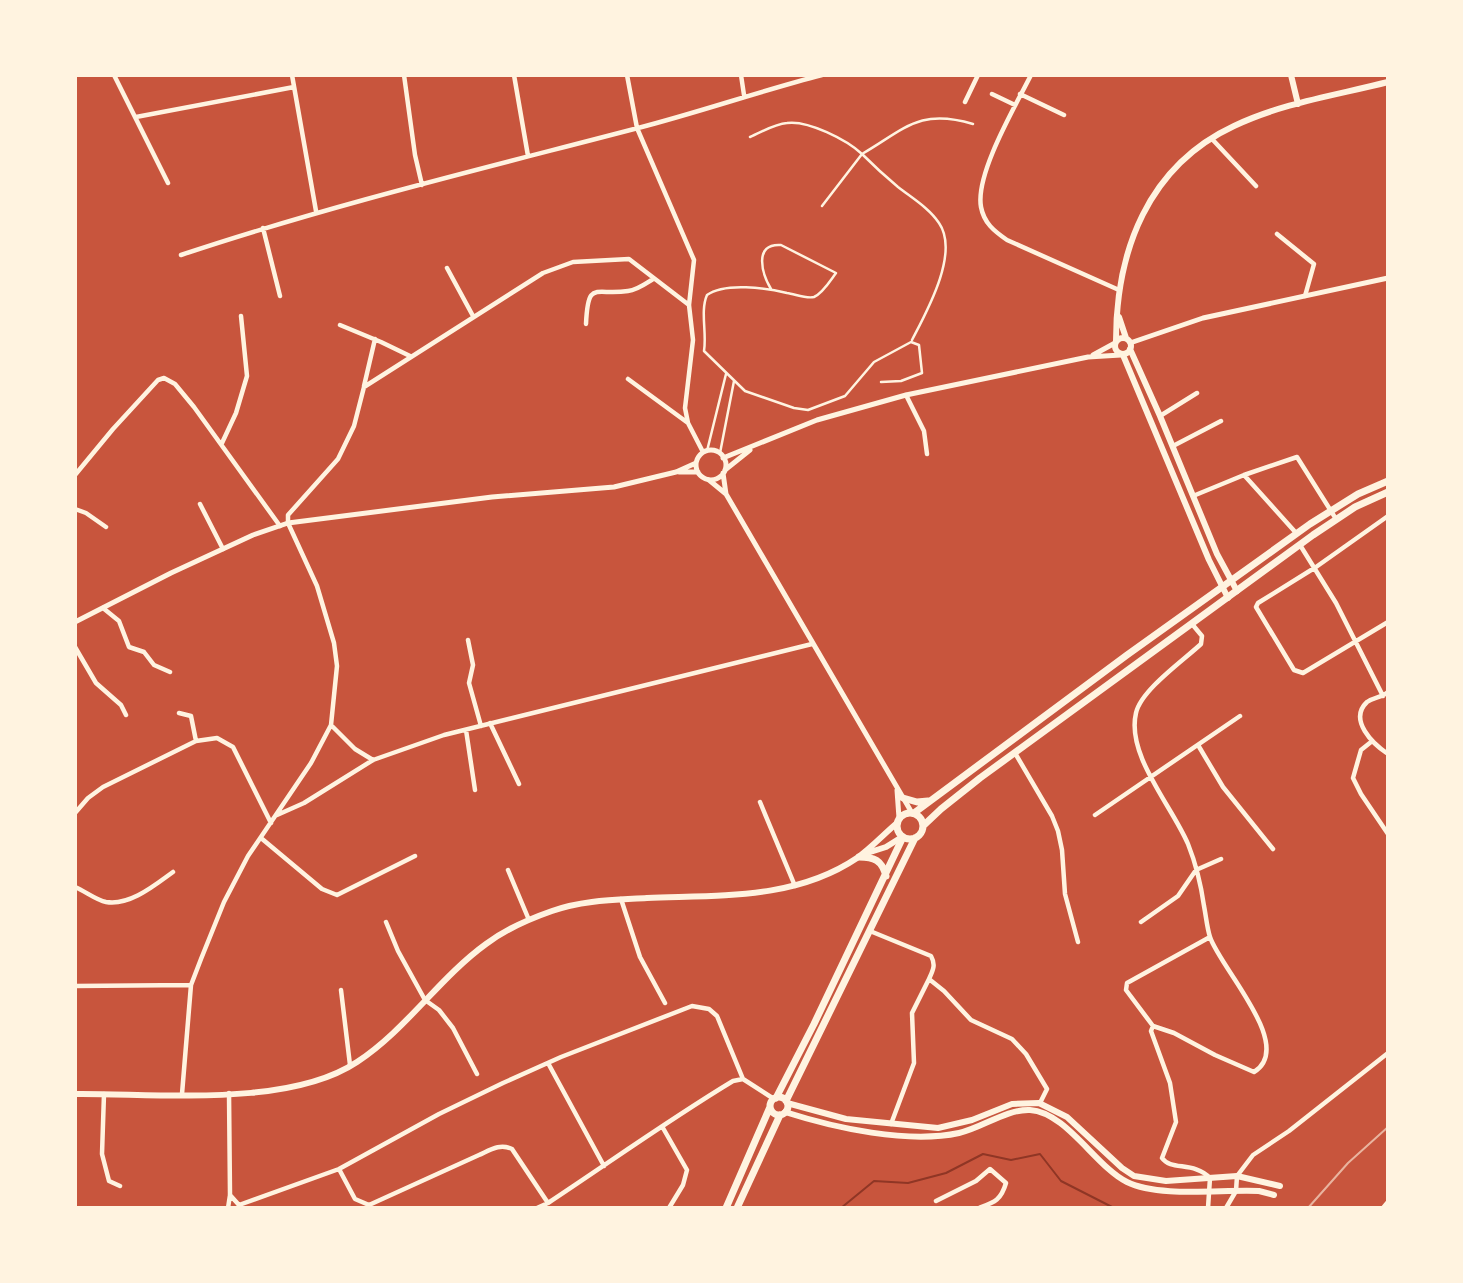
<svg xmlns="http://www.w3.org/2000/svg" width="1463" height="1283" viewBox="0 0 1463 1283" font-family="Mulish,sans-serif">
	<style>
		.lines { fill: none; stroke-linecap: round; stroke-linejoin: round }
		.stream { stroke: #8f3625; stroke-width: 2 }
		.service { stroke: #fff3e0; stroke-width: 2.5 }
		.minor { stroke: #fff3e0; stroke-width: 4.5 }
		.tertiary { stroke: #fff3e0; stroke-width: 5 }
		.secondary { stroke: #fff3e0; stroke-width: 6 }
		.primary { stroke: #fff3e0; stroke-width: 7 }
		.rail { stroke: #e9b49f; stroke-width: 2 }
	</style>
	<rect width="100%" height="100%" fill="#c8553d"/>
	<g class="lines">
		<path class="stream" d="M841,1208L874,1181L908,1183L946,1173L983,1154L1011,1160L1040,1154L1061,1181L1114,1208"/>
		<path class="service" d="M750,137C762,132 774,124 787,123C808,120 847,140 862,154C905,129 919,108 973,124
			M822,206L862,154C874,166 886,177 898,187C912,198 929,208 939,223C960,253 926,313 912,340
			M771,289C762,274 753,243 781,245L836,273C830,281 823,293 814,297C806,299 795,294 787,293C766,288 725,282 707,295C700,311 707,333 704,351L745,391L794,408L808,410L845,396L874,362L911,342L919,345L922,373L901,381L881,382
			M707,451L726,374
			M720,453L734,381"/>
		<path class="minor" d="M114,75L168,183
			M292,75L316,211
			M404,75L415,155L422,185
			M514,75L528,156
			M627,75L637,128L694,260L689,305L693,340L685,408L688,423L703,452
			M741,75L744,95
			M1031,75C1016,105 975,174 981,207C984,223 994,231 1007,240L1119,290
			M992,94L1015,105
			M1020,94L1064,115
			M965,102L978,75
			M136,117L294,87
			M1212,139L1256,186
			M263,228L280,296
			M1277,234L1314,264L1305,296
			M181,255C331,205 485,168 638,128C700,112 760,91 822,75
			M447,268L473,316
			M586,324C588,279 595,296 628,291C637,290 645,284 653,279
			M340,325L381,342L410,356
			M628,379L688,423
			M364,386L375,339
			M906,395L924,431L927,454
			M1160,416L1197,393
			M222,443L236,413L247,376L241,316
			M1173,446L1221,421
			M75,475L113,429L158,380L164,378L175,384L194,407L280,526
			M1244,475L1297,534
			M1193,496L1244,475L1297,457L1336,519
			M200,504L223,549
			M75,509L86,513L106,527
			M1388,516L1316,567L1258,603L1256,607L1294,670L1303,673L1388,622
			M1300,545L1336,603L1383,696
			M103,608L119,621L129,647L144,652L154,665L170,672
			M1192,624L1202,636L1201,644C1184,660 1141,690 1136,713C1126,755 1172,806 1188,844C1196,864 1201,885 1204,906C1206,916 1207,928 1210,937C1220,968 1296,1046 1254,1072L1215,1055L1174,1033L1153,1026L1126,990L1127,983L1210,937
			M468,640L473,665L469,683L481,726
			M75,647L96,683L121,705L126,715
			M1388,692C1381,698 1374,697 1367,702C1348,720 1373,744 1388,754
			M179,713L191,716L196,741
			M490,723L519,784
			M331,725L355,749L373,760
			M466,730L475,790
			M1371,742L1361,750L1353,778L1361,794L1388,834
			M1198,745L1223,787L1273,849
			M1015,753L1052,816L1058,831L1062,850L1065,894L1078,942
			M760,802L795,886
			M75,813L88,798L103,787L196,741L217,738L233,747L271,823
			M277,815L304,803L373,760L444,735L812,644
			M1095,815L1240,716
			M261,838L322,889L337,895L415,856
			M508,870L529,920
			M75,887C85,891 96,900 106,902C130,906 155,885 173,872
			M621,899L640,957L665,1003
			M386,922L398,951L425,1000L439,1010L453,1028L477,1074
			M1141,922L1178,896L1196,870L1221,859
			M870,931L931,956C936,965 933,970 929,979L944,991L971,1020L1012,1039L1026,1054L1047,1089L1040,1103
			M75,986L191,985
			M341,990L350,1065
			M1153,1026L1151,1031L1170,1083L1176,1122L1162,1158C1171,1171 1194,1161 1210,1178L1208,1208
			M548,1063L604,1166
			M104,1094L102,1154L109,1181L120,1186
			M182,1094L191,985L201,959L224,902L248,856L311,763L331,725L337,666L334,643L317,586L288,523V515L338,459L354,426L364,387L543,273L573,262L629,259L689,305
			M891,1124L914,1063L912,1013L929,979
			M663,1128L687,1170L683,1185L669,1208
			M339,1169L355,1199L369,1205L479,1155C490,1150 500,1143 512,1149L548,1203
			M230,1195L239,1205L339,1169L439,1114L503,1083L561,1057L692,1006L709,1009L717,1016L743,1079
			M936,1201L976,1181L990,1169L1006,1183C1001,1200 995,1202 979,1208
			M228,1208L230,1195L229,1093
			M537,1208L548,1203C610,1162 670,1119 733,1081L743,1079L774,1099
			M1226,1208L1236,1191L1237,1176L1253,1155L1289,1131L1388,1053
			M1383,1208L1388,1202"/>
		<path class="tertiary" d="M1130,343L1203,318L1388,278
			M1093,355L1115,343
			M696 465a15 15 0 1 1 30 0a15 15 0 1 1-30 0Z
			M723,458L817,420L906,395L1088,357L1121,355
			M725,470L750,450
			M679,472H698
			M723,473L726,494
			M709,480L726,494L912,813
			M75,622L171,573L253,535L288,523L492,497L614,487L676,472L696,463
			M897,790L899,818"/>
		<path class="secondary" d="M1291,75L1298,104
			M1119,317L1126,338
			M1115 346a8 8 0 1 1 16 0a8 8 0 1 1-16 0Z
			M1116,341C1116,251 1148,166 1234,126C1282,103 1337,95 1388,82
			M1130,349L1160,416L1217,554L1237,591
			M1123,355L1209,560L1228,598
			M864,854L886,847L902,837
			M75,1094C156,1093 288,1108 357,1062C406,1030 439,978 486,944C506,929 529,919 552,911C583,900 615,900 647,898C719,895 795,900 857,858C871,848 884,834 897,823
			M787,1103L846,1119L938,1128L972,1120L1012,1104L1039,1103L1067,1117L1122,1168L1134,1176L1166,1181L1237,1176L1280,1186
			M785,1112C835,1128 908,1144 959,1133C982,1128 1006,1109 1030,1110C1066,1112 1096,1167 1127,1182C1159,1198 1223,1189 1259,1191L1274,1195"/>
		<path class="primary" d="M903,798L917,802L928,801
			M897 826a13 13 0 1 1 26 0a13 13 0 1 1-26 0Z
			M914,813L1127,655L1310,524L1358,494L1388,481
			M923,826L941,809L980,778L1313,535L1355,507L1388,492
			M859,857C874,857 882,860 886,876
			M770 1106a9 9 0 1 1 18 0a9 9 0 1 1-18 0Z
			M776,1098L814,1024L903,837
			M786,1101L915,838
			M726,1208L770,1107
			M737,1208L780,1115"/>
		<path class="rail" d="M1308,1208L1348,1163L1388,1127"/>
	</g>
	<rect width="1463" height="1283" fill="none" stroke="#fff3e0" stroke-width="154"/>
</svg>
